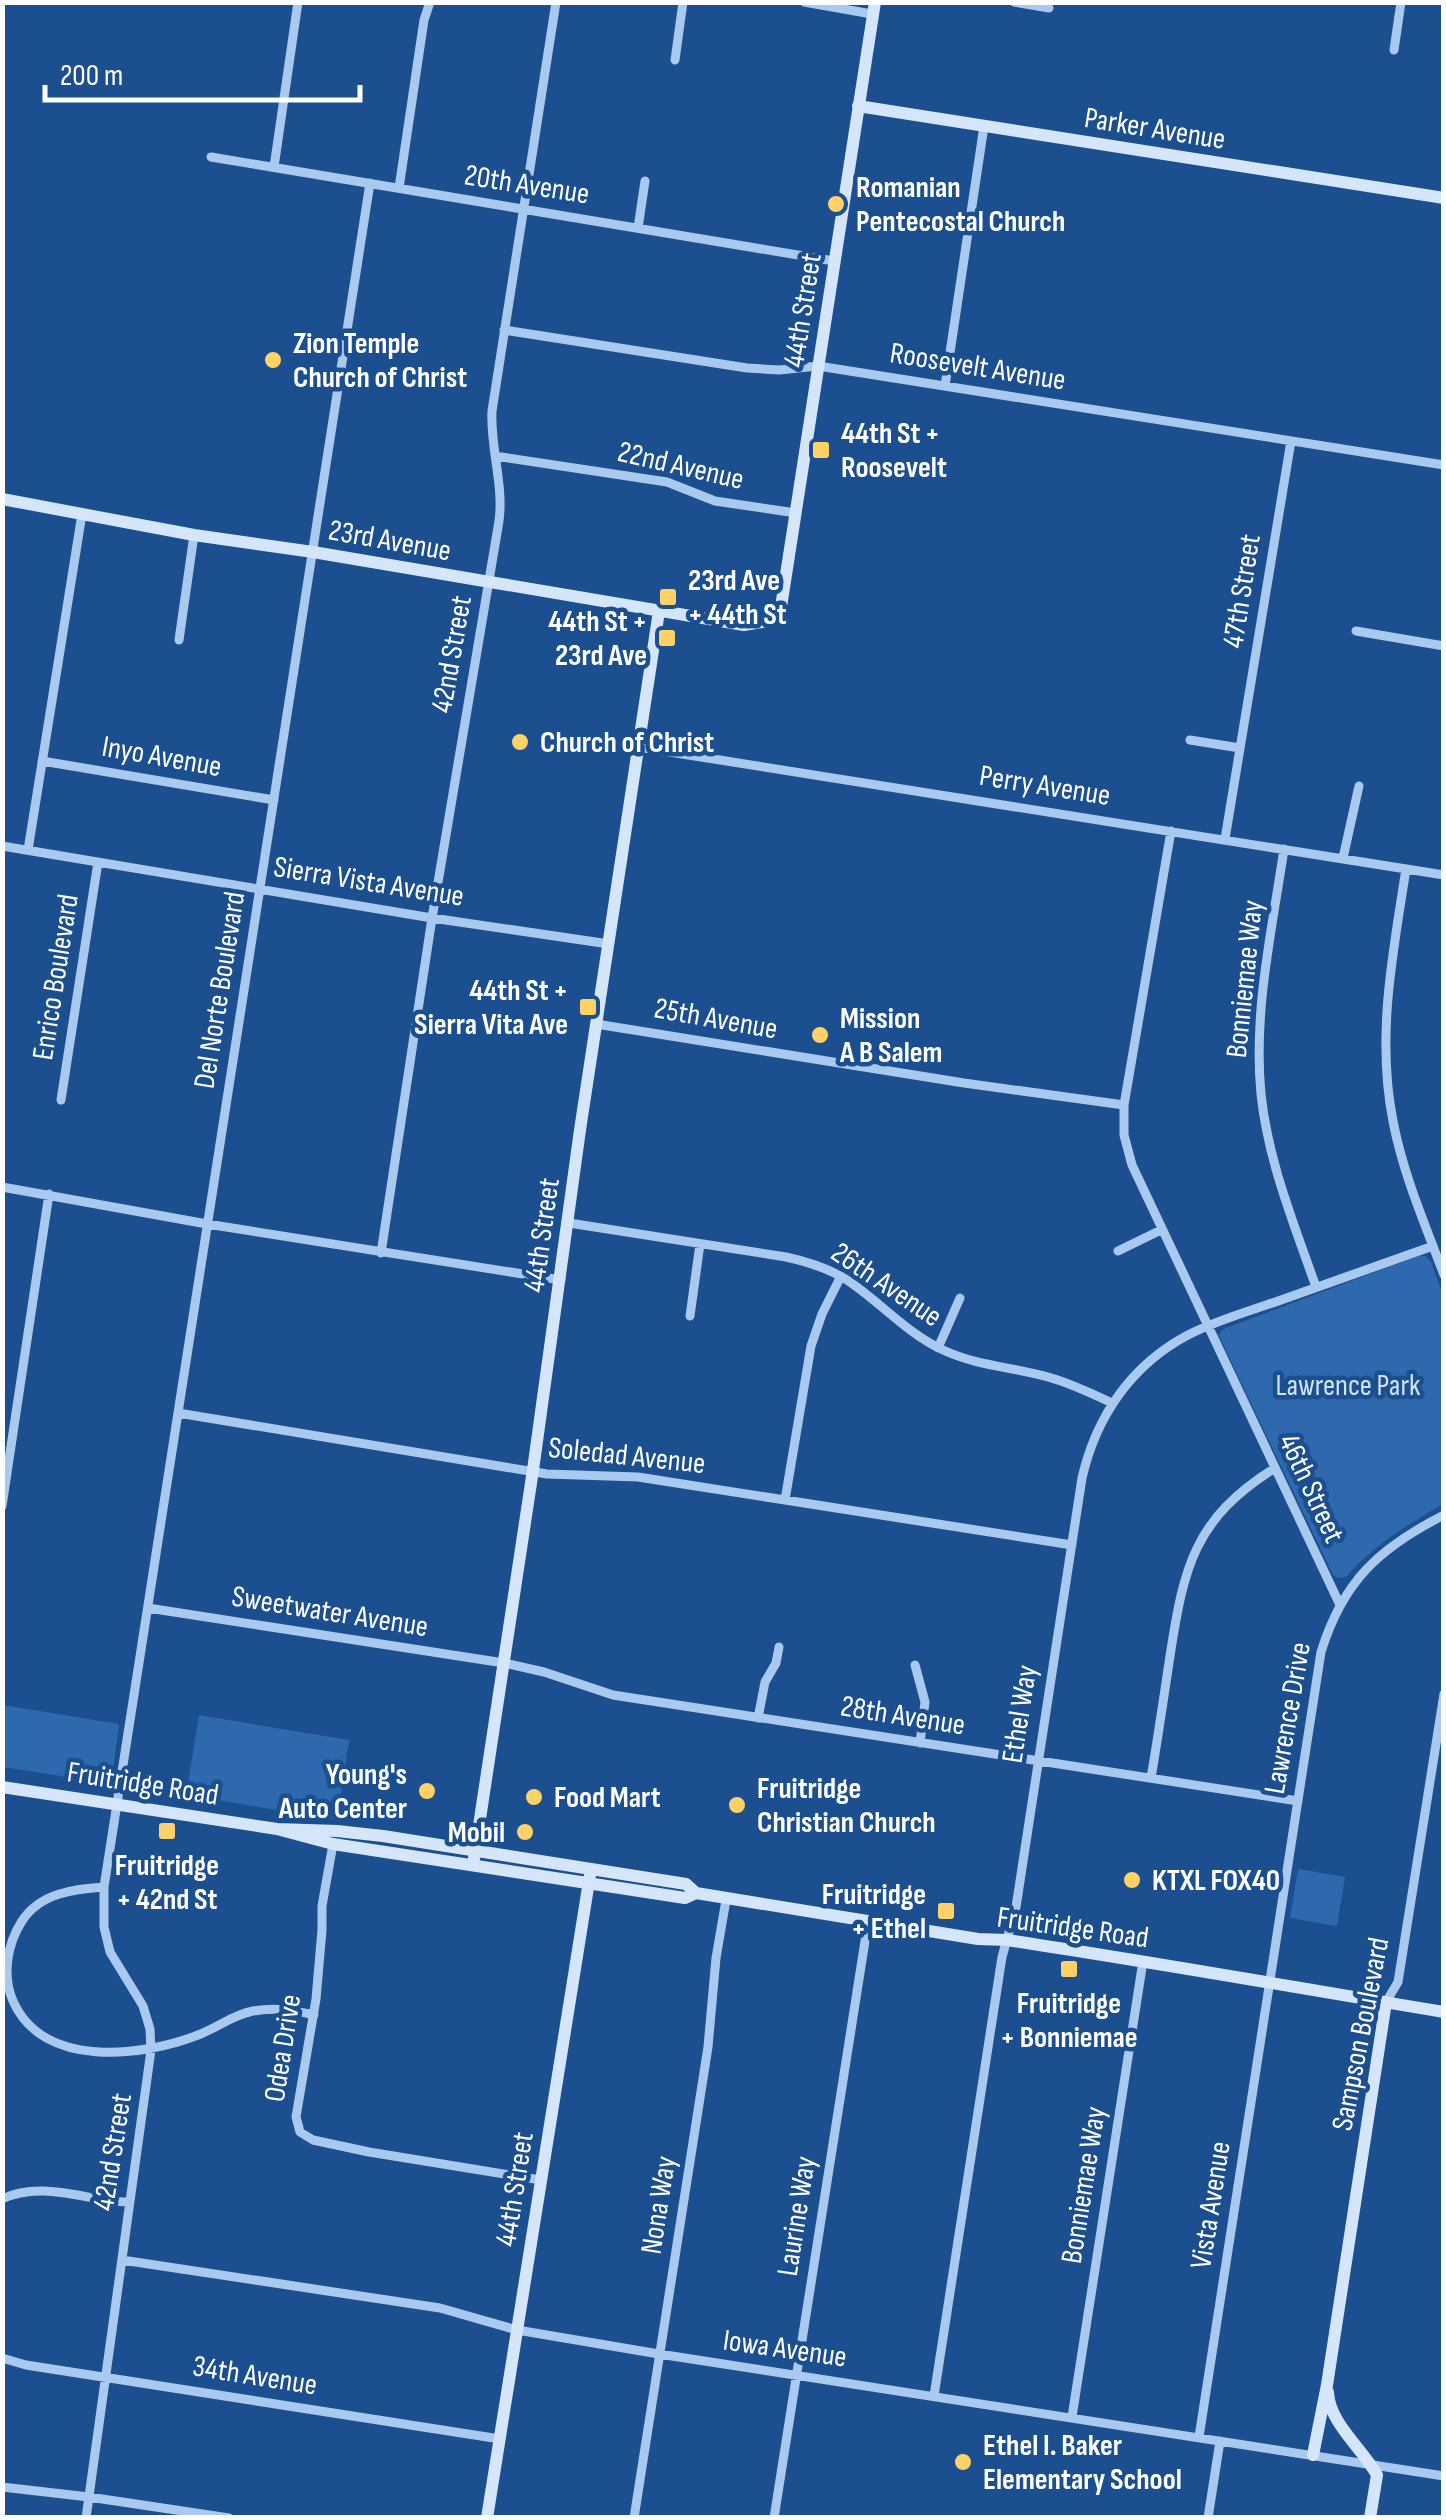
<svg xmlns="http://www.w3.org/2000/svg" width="1446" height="2520" viewBox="0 0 1446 2520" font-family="'Sofia Sans Condensed',sans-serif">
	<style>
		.green { fill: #2e69ad }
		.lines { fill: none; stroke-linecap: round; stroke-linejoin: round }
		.street { stroke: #a9c9ee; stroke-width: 9 }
		.secondary { stroke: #d6e6fa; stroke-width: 12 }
		.poi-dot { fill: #ffd166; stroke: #1b4f8f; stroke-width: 4 }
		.labels { text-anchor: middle; stroke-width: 9; stroke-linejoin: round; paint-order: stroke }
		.street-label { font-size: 30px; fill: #fff; stroke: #1b4f8f }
		.poi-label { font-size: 30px; font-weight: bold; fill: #fff; stroke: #1b4f8f; text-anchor: start }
		.park-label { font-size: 30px; fill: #cfe3fa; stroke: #1b4f8f }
	</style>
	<rect width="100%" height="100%" fill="#1b4f8f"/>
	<path class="green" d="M1418,1256H1425L1431,1262L1443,1295V1504C1407,1525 1374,1545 1346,1577L1337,1578L1332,1573L1219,1336L1221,1331L1226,1328Z
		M3,1705L119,1724L112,1778L105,1783L3,1767Z
		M199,1715L349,1740L337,1820L186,1795Z
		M1298,1869L1345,1877L1337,1926L1290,1918Z"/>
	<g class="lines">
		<path class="street" d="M804,2L872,14
			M1014,2L1049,8
			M1394,50L1401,2
			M675,60L683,2
			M211,157L834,261
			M274,167L298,2
			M399,188L424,20L430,2
			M638,228L645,181
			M504,330L747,368L779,370L818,366L1444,465
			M945,386L984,126
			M495,456L667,482L715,501L796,513
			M1356,631L1444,646
			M179,640L194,535
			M1190,740L1240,748
			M638,747L1444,875
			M42,761L274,800
			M1171,831L1124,1105V1135L1132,1165L1340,1605
			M1225,839L1291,441
			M2,846L432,918L609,944
			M1284,849C1272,930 1253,1012 1261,1094C1268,1161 1294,1224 1316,1287
			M28,850L82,514
			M1343,858L1359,786
			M1406,869C1393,953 1376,1036 1393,1121C1403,1174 1425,1224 1444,1275
			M596,1024L964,1083L1124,1105
			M61,1100L98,862
			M2,1187L207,1224L561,1280
			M569,1223L786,1257C809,1262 831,1269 850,1282C882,1304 908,1334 943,1350C977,1366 1013,1367 1048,1377C1070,1383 1091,1393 1112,1403
			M1118,1251L1161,1230
			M381,1253L432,918L499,521C504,484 490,448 492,411L556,2
			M690,1316L700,1244
			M938,1348L960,1298
			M178,1413L547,1474L638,1477L1072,1545
			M785,1500L811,1346L822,1314L841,1276
			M2,1506L49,1194
			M148,1608L504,1663L544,1672L613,1695L1298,1801
			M915,1665L925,1702L920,1743
			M758,1718L765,1682L776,1663L779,1647
			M1151,1778C1158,1737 1164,1696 1170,1656C1184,1566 1194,1519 1275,1468
			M333,1844L322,1906V1930L316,1999L296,2117L300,2132L313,2140L369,2152L541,2180
			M104,1887C74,1889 40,1893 22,1921C7,1944 2,1976 13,2001C43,2069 142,2057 198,2035C217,2028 232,2015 253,2011C274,2007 293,2010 314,2015
			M1386,2002L1398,1982L1444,1694
			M2,2199C43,2180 86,2201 128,2202
			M122,2260L440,2308L517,2330L659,2354L1444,2476
			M2,2358L26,2365L500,2439
			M934,2396L1002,1957L1016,1907L1082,1478C1096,1417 1131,1365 1188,1335C1217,1320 1250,1311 1281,1300C1331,1282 1382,1264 1433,1246
			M1072,2417L1143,1961
			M1199,2437L1321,1652C1343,1581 1379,1548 1444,1515
			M2,2487L89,2497L229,2518
			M86,2518L151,2050L150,2029L143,2006L110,1952L104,1927V1887L370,183
			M634,2518L708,2047L716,1958L726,1900
			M774,2518L868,1922
			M1208,2518L1220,2441"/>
		<path class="secondary" d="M858,106L1444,198
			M2,499L194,535L313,552L744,625L768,621L781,607L875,2
			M2,1787L277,1829L337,1831L383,1836L686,1884L696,1893
			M277,1829L333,1844L685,1898L696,1893L978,1939L1007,1940C1153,1962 1298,1988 1444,2012
			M473,1865L533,1470L580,1130L659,611
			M1328,2392C1329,2423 1363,2449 1377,2475L1370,2518
			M1313,2455L1327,2385L1386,2002
			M487,2518L590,1875"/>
	</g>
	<g class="poi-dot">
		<circle cx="836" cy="204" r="10"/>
		<circle cx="273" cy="360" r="10"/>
		<rect x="811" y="440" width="20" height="20" rx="5"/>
		<rect x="658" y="587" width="20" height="20" rx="5"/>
		<rect x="657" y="628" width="20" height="20" rx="5"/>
		<circle cx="520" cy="742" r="10"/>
		<rect x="578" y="997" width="20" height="20" rx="5"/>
		<circle cx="820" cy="1035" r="10"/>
		<circle cx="427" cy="1791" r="10"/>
		<circle cx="534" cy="1797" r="10"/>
		<circle cx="737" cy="1805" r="10"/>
		<rect x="157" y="1821" width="20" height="20" rx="5"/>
		<circle cx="525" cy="1832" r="10"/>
		<circle cx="1132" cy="1880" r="10"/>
		<rect x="936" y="1901" width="20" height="20" rx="5"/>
		<rect x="1059" y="1959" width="20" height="20" rx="5"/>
		<circle cx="963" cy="2462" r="10"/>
	</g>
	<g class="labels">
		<g class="street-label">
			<text transform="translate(1155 128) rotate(9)" y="10">Parker Avenue</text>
			<text transform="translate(527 184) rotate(9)" y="10">20th Avenue</text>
			<text transform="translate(802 310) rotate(-81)" y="10">44th Street</text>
			<text transform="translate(978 366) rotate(9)" y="10">Roosevelt Avenue</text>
			<text transform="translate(681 465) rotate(13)" y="10">22nd Avenue</text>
			<text transform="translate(390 540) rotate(10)" y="10">23rd Avenue</text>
			<text transform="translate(1241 591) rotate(-81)" y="10">47th Street</text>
			<text transform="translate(451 654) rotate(-80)" y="10">42nd Street</text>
			<text transform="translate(162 756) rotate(10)" y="10">Inyo Avenue</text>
			<text transform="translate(1045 785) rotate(9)" y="10">Perry Avenue</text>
			<text transform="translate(369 881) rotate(9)" y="10">Sierra Vista Avenue</text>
			<text transform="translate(55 977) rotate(-81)" y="10">Enrico Boulevard</text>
			<text transform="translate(1244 979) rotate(-84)" y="10">Bonniemae Way</text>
			<text transform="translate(219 990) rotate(-81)" y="10">Del Norte Boulevard</text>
			<text transform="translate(716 1018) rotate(10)" y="10">25th Avenue</text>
			<text transform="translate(541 1235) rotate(-82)" y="10">44th Street</text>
			<text transform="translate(887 1284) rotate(34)" y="10">26th Avenue</text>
			<text transform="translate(627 1455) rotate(6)" y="10">Soledad Avenue</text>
			<text transform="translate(1312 1488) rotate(65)" y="10">46th Street</text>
			<text transform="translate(330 1611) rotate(9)" y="10">Sweetwater Avenue</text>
			<text transform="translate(1019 1714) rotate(-81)" y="10">Ethel Way</text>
			<text transform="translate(903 1715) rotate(9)" y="10">28th Avenue</text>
			<text transform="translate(1287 1718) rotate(-80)" y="10">Lawrence Drive</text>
			<text transform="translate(143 1783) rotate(9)" y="10">Fruitridge Road</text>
			<text transform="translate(1073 1927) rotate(8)" y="10">Fruitridge Road</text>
			<text transform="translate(1360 2034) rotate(-79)" y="10">Sampson Boulevard</text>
			<text transform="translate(282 2048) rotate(-81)" y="10">Odea Drive</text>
			<text transform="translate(112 2152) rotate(-81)" y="10">42nd Street</text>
			<text transform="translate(1083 2185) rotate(-81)" y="10">Bonniemae Way</text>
			<text transform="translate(514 2189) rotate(-81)" y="10">44th Street</text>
			<text transform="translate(658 2205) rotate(-81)" y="10">Nona Way</text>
			<text transform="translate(1210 2205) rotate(-81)" y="10">Vista Avenue</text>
			<text transform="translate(796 2216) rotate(-81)" y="10">Laurine Way</text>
			<text transform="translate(785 2348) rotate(8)" y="10">Iowa Avenue</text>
			<text transform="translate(255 2375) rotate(9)" y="10">34th Avenue</text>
		</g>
		<g class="poi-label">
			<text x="856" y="197">Romanian<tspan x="856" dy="34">Pentecostal Church</tspan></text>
			<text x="293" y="353">Zion Temple<tspan x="293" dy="34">Church of Christ</tspan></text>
			<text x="841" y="443">44th St +<tspan x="841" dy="34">Roosevelt</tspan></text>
			<text x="688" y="590">23rd Ave<tspan x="688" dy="34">+ 44th St</tspan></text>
			<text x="647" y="631" text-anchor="end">44th St +<tspan x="647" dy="34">23rd Ave</tspan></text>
			<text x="540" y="752">Church of Christ</text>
			<text x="568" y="1000" text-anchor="end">44th St +<tspan x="568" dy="34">Sierra Vita Ave</tspan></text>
			<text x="840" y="1028">Mission<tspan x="840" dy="34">A B Salem</tspan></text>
			<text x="407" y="1784" text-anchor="end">Young's<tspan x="407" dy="34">Auto Center</tspan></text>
			<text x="757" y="1798">Fruitridge<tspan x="757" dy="34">Christian Church</tspan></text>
			<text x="554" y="1807">Food Mart</text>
			<text x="505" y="1842" text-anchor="end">Mobil</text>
			<text x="167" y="1875" text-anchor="middle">Fruitridge<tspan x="167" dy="34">+ 42nd St</tspan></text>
			<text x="1152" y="1890">KTXL FOX40</text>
			<text x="926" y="1904" text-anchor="end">Fruitridge<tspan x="926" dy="34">+ Ethel</tspan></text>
			<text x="1069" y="2013" text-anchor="middle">Fruitridge<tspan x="1069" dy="34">+ Bonniemae</tspan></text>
			<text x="983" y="2455">Ethel I. Baker<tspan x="983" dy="34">Elementary School</tspan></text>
		</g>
		<g class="park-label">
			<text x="1348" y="1395">Lawrence Park</text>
		</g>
	</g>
	<rect width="1446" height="2520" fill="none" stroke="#ffffff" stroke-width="10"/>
	<path d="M45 85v15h315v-15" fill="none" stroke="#ffffff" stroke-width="5"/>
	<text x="60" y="85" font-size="30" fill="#ffffff" stroke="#1b4f8f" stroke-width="8" paint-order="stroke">200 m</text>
</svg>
